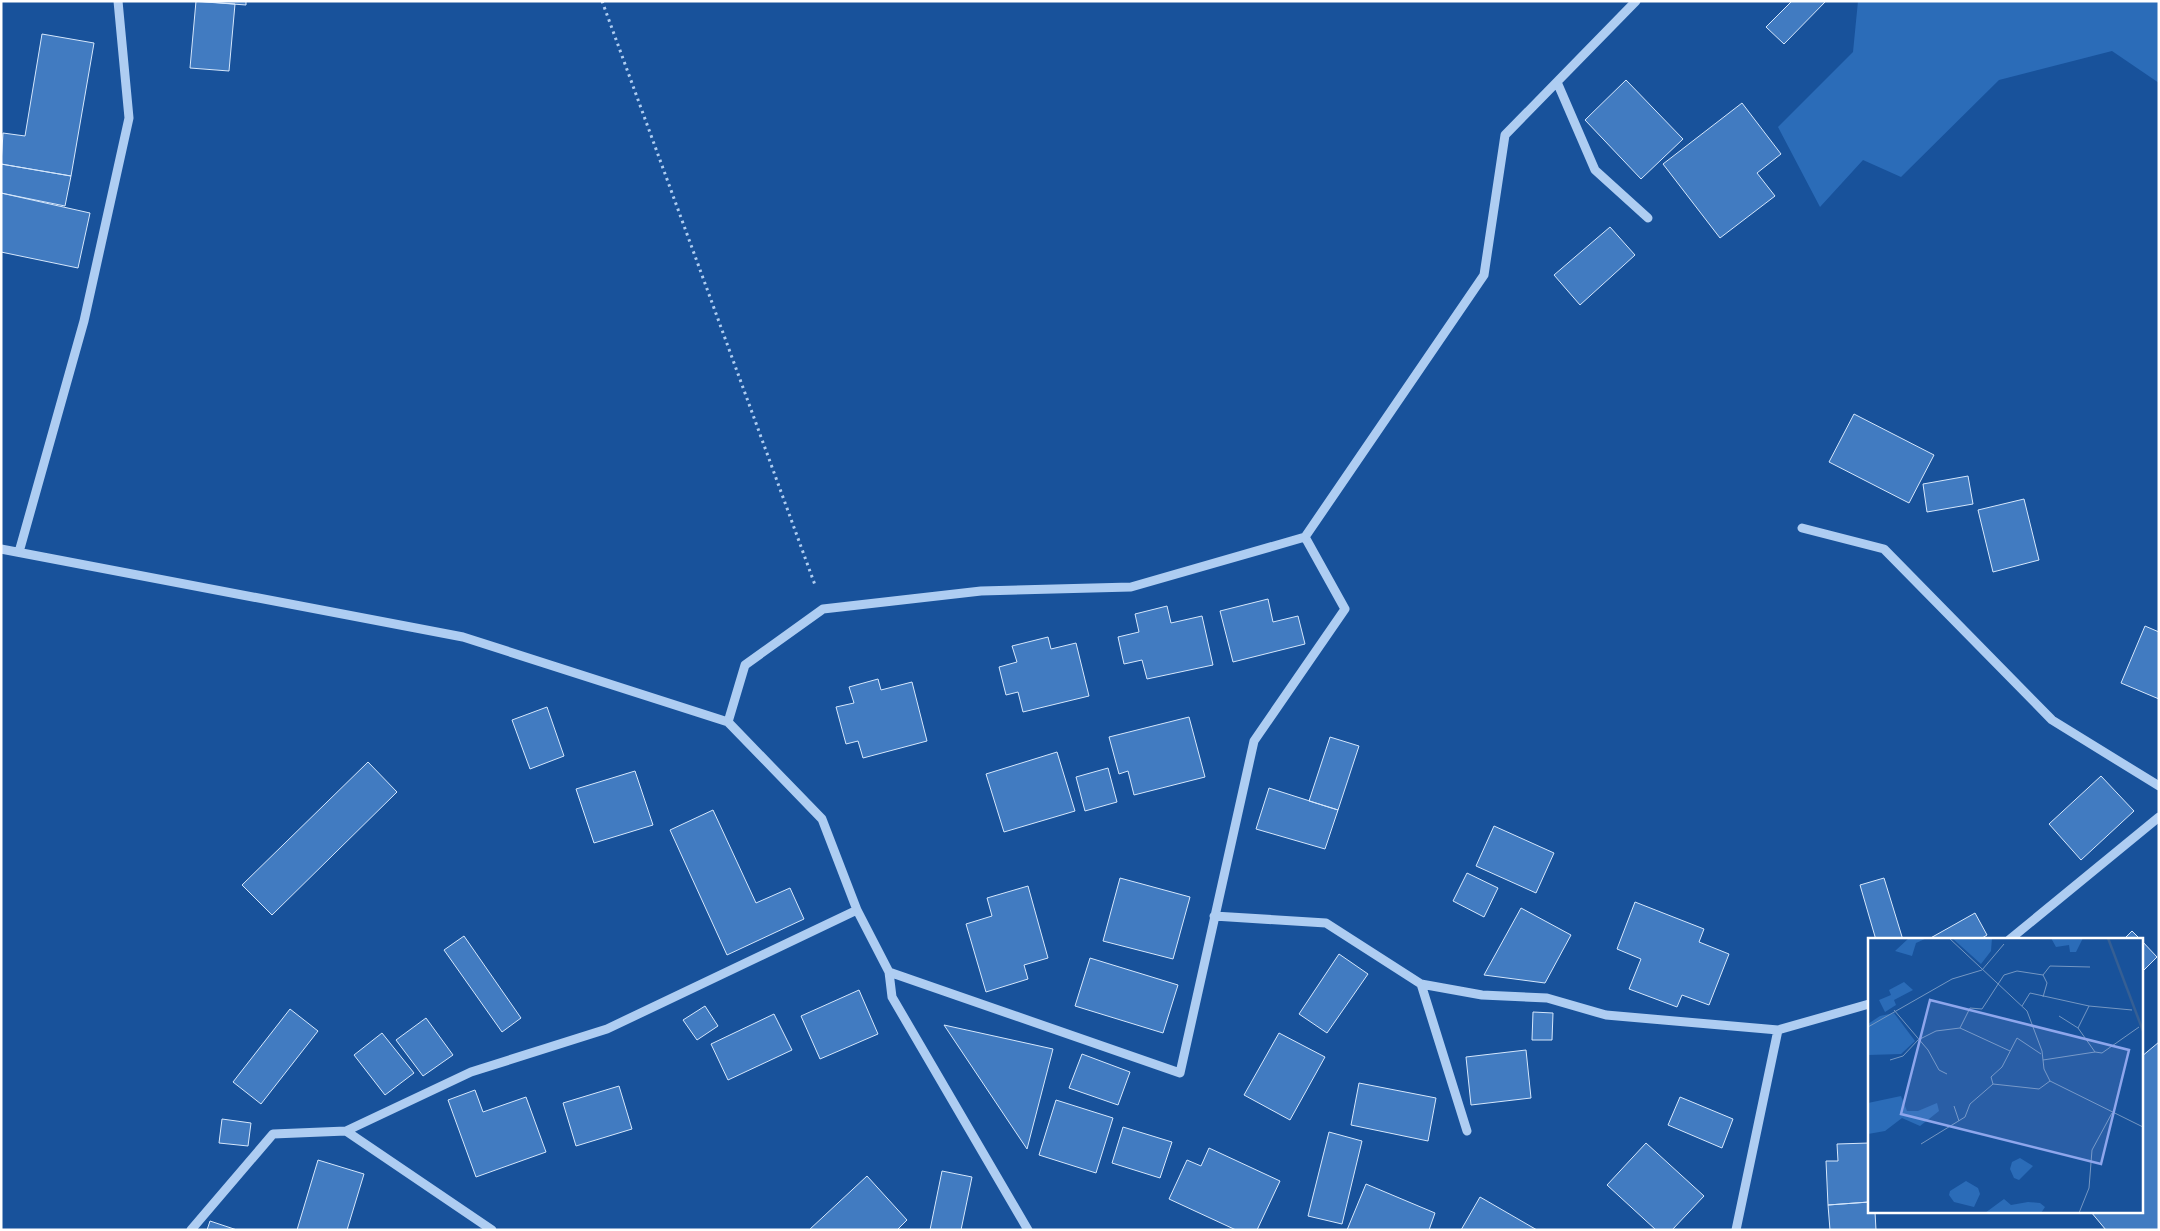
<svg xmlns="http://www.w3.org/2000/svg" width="2160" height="1231" viewBox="0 0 2160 1231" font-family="'Exo 2',sans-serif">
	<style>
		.green { fill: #2b6cb8 }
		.building { fill: #417bc1; stroke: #d5e7fc }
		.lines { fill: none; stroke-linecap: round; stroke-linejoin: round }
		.path { stroke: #aecdf2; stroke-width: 3; stroke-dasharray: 2.5 4; stroke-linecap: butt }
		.minor { stroke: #aecdf2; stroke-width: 9 }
		.inset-river { fill: none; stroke: #355f94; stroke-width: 2.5 }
		.inset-road { fill: none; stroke: #7497c3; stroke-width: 1 }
		.view { fill: #8ea6ec; fill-opacity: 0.15; stroke: #8ea6ec; stroke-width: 2.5 }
		.inset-edge { fill: none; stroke: #fff; stroke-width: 2.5 }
	</style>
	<rect width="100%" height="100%" fill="#18529b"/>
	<path class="green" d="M1858,1H2159V83L2112,51L1999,80L1901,177L1863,160L1820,207L1778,127L1853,52Z"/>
	<path class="building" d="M192,1H246V5Z
		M196,1L235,4L229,71L190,68Z
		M1792,1H1826L1784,44L1766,27Z
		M42,34L94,43L71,176L1,164L3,133L25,136Z
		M1626,80L1683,139L1641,179L1585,120Z
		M1742,103L1781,154L1757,173L1775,196L1720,238L1663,164Z
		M1,164L71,176L65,206L1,193Z
		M1,193L90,213L78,268L1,252Z
		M1610,227L1635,255L1580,305L1554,275Z
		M1854,414L1934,455L1909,503L1829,462Z
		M1968,476L1973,504L1927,512L1923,484Z
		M2024,499L2039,560L1993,572L1978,510Z
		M1268,599L1273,622L1298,616L1305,644L1233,662L1220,611Z
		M1167,606L1171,623L1202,616L1213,665L1147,679L1142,660L1124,664L1118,637L1139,632L1135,614Z
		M2145,626L2159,632V699L2121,683Z
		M1048,637L1051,649L1076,643L1089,696L1023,712L1018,692L1006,695L999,667L1017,662L1012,646Z
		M878,679L881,690L912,682L927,741L863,758L858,741L846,744L836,707L854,703L849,687Z
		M547,707L564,756L530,769L512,720Z
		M1189,717L1205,777L1134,795L1128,771L1119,774L1109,737Z
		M1330,737L1359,746L1338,810L1309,801Z
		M1057,752L1075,811L1004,832L986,774Z
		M368,762L397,792L272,915L242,885Z
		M1108,768L1117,802L1085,811L1076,777Z
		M635,771L653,825L594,843L576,789Z
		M2101,776L2134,811L2081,860L2049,824Z
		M1269,788L1338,810L1325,849L1256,829Z
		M713,810L756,903L790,888L804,919L727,955L670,830Z
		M1494,826L1554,853L1536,893L1476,866Z
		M1467,873L1498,888L1484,917L1453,901Z
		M1120,878L1190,897L1173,959L1103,941Z
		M1884,878L1903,940H1876L1860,885Z
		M1028,886L1048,958L1024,965L1028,979L986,992L966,924L992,916L987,898Z
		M1635,902L1704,929L1699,942L1729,954L1709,1005L1682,995L1677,1007L1629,989L1641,959L1617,949Z
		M1521,908L1571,935L1545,983L1484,975Z
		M1975,913L1987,935L1979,940H1927Z
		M2132,931L2141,940H2123Z
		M464,936L521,1018L502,1032L444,950Z
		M2141,940L2157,957L2141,973Z
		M1339,954L1368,974L1327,1033L1299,1014Z
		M1090,958L1178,985L1163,1033L1075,1006Z
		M859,990L878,1034L820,1059L801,1016Z
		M705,1006L718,1026L697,1040L683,1020Z
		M290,1009L318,1031L261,1104L233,1082Z
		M1533,1012L1553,1013L1552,1040H1532Z
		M774,1014L792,1050L728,1080L711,1044Z
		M426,1018L453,1055L423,1076L396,1040Z
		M944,1025L1053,1049L1027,1149Z
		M382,1033L414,1073L385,1095L354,1055Z
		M1279,1033L1325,1057L1290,1120L1244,1095Z
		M2159,1042V1230H2106L2091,1212H2141V1057Z
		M1526,1050L1531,1098L1471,1105L1466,1057Z
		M1082,1054L1130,1072L1118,1105L1069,1088Z
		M1359,1083L1436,1098L1428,1141L1351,1125Z
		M619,1086L632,1129L576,1146L563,1103Z
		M475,1090L483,1112L526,1097L546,1152L476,1177L448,1100Z
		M1680,1097L1733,1119L1722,1148L1668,1125Z
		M1056,1100L1113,1118L1096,1173L1039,1155Z
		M222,1119L251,1123L248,1146L219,1143Z
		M1123,1127L1172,1142L1160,1178L1112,1163Z
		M1329,1132L1362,1141L1342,1224L1308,1216Z
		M1646,1143L1704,1196L1672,1230H1656L1607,1185Z
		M1869,1143V1202L1828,1205L1826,1161H1838L1837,1144Z
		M1209,1148L1280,1181L1257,1230H1236L1169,1199L1187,1160L1201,1166Z
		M318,1160L364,1174L347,1230H297Z
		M942,1171L972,1177L961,1230H930Z
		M867,1176L907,1220L897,1230H809Z
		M1366,1184L1435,1213L1429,1230H1347Z
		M1480,1197L1537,1230H1461Z
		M1869,1202V1212H1875L1876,1230H1830L1828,1205Z
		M210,1221L237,1230H207Z"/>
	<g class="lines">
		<path class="path" d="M602,1L815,585"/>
		<path class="minor" d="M1557,82L1595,170L1648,218
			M1802,528L1884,549L2052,720L2159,786
			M1,549L463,637L728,722L822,819L857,910L889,972L892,997L1028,1230
			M19,552L84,321L129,118L118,1
			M728,722L745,665L823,609L981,591L1131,587L1305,537L1484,275L1505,135L1636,1
			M1214,916L1326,923L1421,984L1482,995L1547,998L1606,1015L1778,1030
			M2009,940L2159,817
			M889,972L1180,1073L1254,741L1345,609L1305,537
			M1421,984L1467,1131
			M346,1131L471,1072L607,1029L857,910
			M191,1230L273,1134L346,1131L492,1230
			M1736,1230L1778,1030L1869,1004"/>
	</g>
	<g transform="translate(1868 938)">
		<rect width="275" height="275" fill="#18529b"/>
		<path d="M41,0H59L48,5L44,18L27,13ZM84,0H124L123,13L113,26ZM183,0H215L208,14H202L201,7L188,9ZM36,44L45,52L26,62L28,67L17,74L11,62L23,57L21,52ZM26,75L47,103L33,116L0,117V86L12,78ZM33,158L39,173H50L69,165L71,173L52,188L34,180L17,193L0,196V165ZM152,220L165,228L151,242L146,240L142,231L144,224ZM98,243L110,250L112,256L106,269L86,264L81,257L82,253ZM136,261L143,267L160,264L172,265L177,269L173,275H117Z" fill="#2b6cb8"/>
		<path class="inset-river" d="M240,0L275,93"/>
		<path class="inset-road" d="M81,0L159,73L174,113L176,131L182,143L275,189M175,59L179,45L175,37M154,68L162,55L221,68L264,72M221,68L210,90L227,114L234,115L271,89M26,72L60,112L71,132L79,136M191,78L210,90M0,89L84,41L114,32L136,6M92,90L142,113M22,122L35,118L50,102L68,93L92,90L102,70L114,71L136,37L149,33L175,37L182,28L222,29M175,122L227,114M125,146L123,139L134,129L149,100L173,116M86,168L91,183M53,206L97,179L102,166L125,146L171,151L182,143M211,275L221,250L224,212L244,175"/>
		<path class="view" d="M62,62L261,112L233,226L33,176Z"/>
		<rect width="275" height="275" class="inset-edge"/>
	</g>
	<rect width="2160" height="1231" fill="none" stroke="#ffffff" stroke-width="5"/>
</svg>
